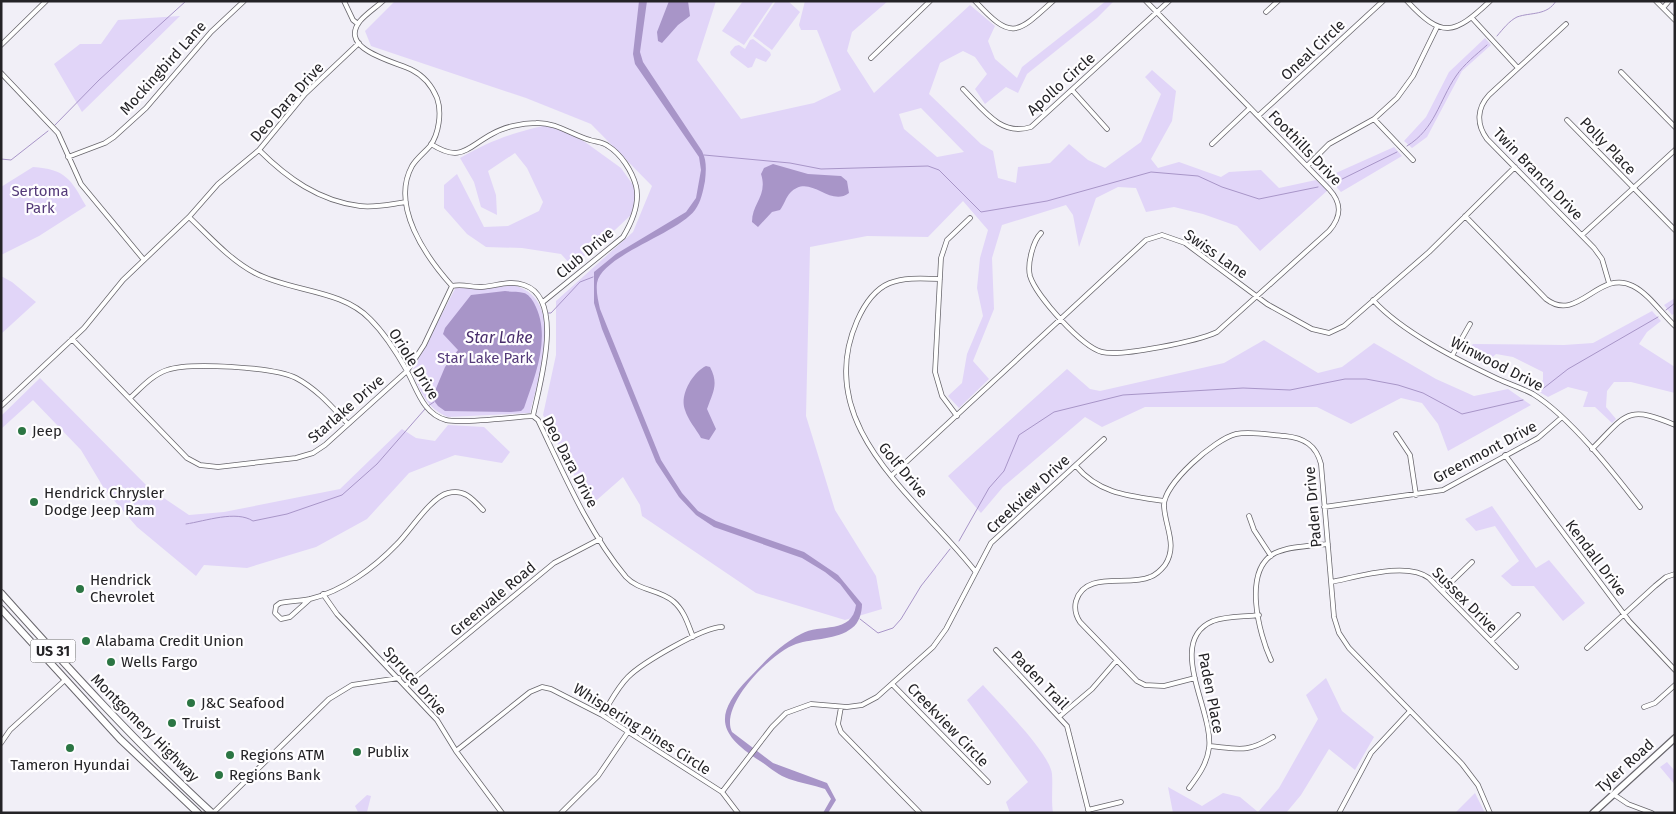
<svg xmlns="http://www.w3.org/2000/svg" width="1676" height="814" viewBox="0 0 1676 814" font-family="'Fira Sans',sans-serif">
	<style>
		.green { fill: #e1d5f8; fill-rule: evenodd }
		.water { fill: #a895c8 }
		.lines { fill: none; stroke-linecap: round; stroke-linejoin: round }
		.stream { stroke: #a895c8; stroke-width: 1 }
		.street-casing { stroke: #68666c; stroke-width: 5.5 }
		.secondary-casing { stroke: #68666c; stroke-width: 8 }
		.primary-casing { stroke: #68666c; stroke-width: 8 }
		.street { stroke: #fff; stroke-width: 4 }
		.secondary { stroke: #fff; stroke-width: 5.5 }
		.primary { stroke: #fff; stroke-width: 6 }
		.poi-dot { fill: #2b7543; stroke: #fefdff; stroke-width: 2 }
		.labels { text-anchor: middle; stroke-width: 4.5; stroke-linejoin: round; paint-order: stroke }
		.shield { fill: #fefdff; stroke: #656467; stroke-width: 1 }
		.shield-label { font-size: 14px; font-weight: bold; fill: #242326 }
		.street-label { font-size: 15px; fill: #242326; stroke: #fefdff }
		.park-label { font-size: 15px; fill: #543a79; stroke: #fefdff }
		.poi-label { font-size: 15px; fill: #242326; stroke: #fefdff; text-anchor: start }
		.water-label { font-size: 16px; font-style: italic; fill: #482d6b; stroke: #fefdff }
	</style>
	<rect width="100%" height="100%" fill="#f1eff7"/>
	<path class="green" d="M395,1H716L697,60L741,119L814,103L841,90L817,30H801L799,25L805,1H888L852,32L847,51L874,93L970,5L995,26L988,41L995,59L1017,78L1022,67L1106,1H1114L1097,18L1027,74L1018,93L1006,87L985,104L975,89L987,74L975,57L963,51L940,63L929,94L981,144L993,151L998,178L1016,183L1018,167L1050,163L1069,144L1088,160L1105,168L1141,142L1161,94L1145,77L1152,70L1176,91L1172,121L1151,159L1158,168L1179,162L1221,177L1229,172L1261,170L1279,188L1316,180L1328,190L1260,251L1237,226L1203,214L1174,207L1146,212L1136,188L1118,187L1096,198L1079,247L1073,215L1066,205L1002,225L992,258L994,309L973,361L989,379L959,408L948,396L962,383L967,354L983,316L977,288L980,258L988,230L963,201L928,237L867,236L810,247L806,416L835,510L876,576L882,609L845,620L756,593L642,516L640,505L623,477L590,506L543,415L556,355V301L633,232L652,186L591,124L526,98L371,46L365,31ZM921,108L964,152L937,157L904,129L899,114Z
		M743,1H774L744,45L722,31Z
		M776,1H788L800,12L772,50L753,36Z
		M180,16L82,112L54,64L80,44H101L118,20Z
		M1485,38L1491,45L1462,71L1427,137L1412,148L1404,141L1426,117L1449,72Z
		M753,39L770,52L771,55L766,62L756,58L752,67L748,68L731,55L730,52L735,46L739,45L745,49L750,40Z
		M552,124L585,142L621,168L638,192L634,212L597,247L571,265L561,254L522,248L486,247L467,234L444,208V185L457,174L484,227L508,226L539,211L543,202L527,168L515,153L488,171L496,195L497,215L481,207L474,182L460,158C493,139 515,132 552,124Z
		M1394,147L1402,156L1341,192L1327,177Z
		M33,167C65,169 71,179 86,206L39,236L1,255V187Z
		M1,276L12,282L36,302L1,334Z
		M513,285C567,299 539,375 530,413L448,417C426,408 421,392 412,371L456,287L482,289Z
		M1675,298V313L1672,315L1664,305Z
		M1652,311L1661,321L1647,332L1639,344L1675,367V393L1631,382H1614L1607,391L1606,407L1616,419L1612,423L1595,407H1583L1588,392L1568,387L1548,397L1536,390L1543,380V372L1513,357L1496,354L1484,365L1465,353L1473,344L1564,345L1593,343Z
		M1264,340L1318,373L1342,367L1374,343L1436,379L1474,396L1508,389L1531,405L1448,451L1438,424L1422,403L1401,398L1351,424L1317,407H1145L1102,427L1085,417L1003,487L981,513L948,476L1067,369L1090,389L1100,391L1224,363Z
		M40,378L149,488L189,515L224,512L340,489L402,429L416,438L435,441L448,425L484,427L510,452L502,463L455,455L409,473L367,519L316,547L247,568L204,565L196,576L137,527L105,490L81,450L33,400L1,429V416Z
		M1492,506L1536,568L1549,560L1585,603L1563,621L1534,586H1512L1501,576L1519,561L1495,526L1476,531L1465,519Z
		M1326,678L1342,711L1374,737L1355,770L1329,749L1301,795L1286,813H1173L1168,787L1202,806L1223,793L1240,797L1258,812L1279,788L1318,719L1306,695Z
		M983,685C998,702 1050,753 1052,774C1053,787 1051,799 1053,813H1010L1006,802L1028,782L967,700Z
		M1667,762L1675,771V785L1660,767Z
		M1475,793L1485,813H1455Z
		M367,795L371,796L367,812H358L355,806Z"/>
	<path class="water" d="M639,1H647L640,52L643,62L702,151C707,161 706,171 705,181C703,191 701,202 695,210C677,234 602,255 597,283C596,292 598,300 600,309L661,460L682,493L698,511L716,521L804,552L838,575L862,604C862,613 859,623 852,628C837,640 814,638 796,644C772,652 719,705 732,732L773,763L827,783L836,800L828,813H823L831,799L825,789C813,785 801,783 789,779C779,776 769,767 760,761C718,734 713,715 749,678C765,661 780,645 801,634C820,623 852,635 856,605L840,584L825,572L802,558L714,527L696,515L679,497L656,462L602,329L594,303V272L616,254L686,212L696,198L701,170L699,157L635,64L633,54Z
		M669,1H688L690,16L678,25L662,43L658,41L657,32Z
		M773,164L808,174L841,176L847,181L849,193C829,208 810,172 790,193C786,197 784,205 780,210L772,212L758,227L752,222C752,203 768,196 761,174L764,168Z
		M505,291C510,292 518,291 524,293C528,294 532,299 534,303C552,336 535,376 524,408L521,411L511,412L445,411L438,406L432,398L445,367L458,350L443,334L445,328L471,295Z
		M706,366L710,367C719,384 713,392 707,409L716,429L709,440L701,438C696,429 688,420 685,410C679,395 693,372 706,366Z"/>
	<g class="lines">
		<path class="stream" d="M1497,36C1503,29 1509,21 1517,17C1531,12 1547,16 1556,1
			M55,125L99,80L186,1
			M1407,146C1435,129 1439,101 1456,76C1464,64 1476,55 1487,45
			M704,155L790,163L821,169L928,166L939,170L981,212L1047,201L1151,172L1198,176L1222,187L1259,199L1318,187
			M1,159L11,160L48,131
			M1332,184L1397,152
			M1666,310L1675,303
			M547,313H551L580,282L593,277
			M1540,391L1568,369L1658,317
			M428,406L434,402
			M186,524C206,521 236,510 253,521L287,514L342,495L377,464L425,409
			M959,541L989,488L1004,471L1019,435L1054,412L1123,395L1243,388L1290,390L1345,379H1366L1398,385L1423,393L1462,414L1523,400
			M860,619L878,633L893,628L901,619L921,586L950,549"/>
		<g class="street-casing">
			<path id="street" d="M344,1L353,20L358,24
				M383,1C375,8 366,14 360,21C337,50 397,62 412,70C424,76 432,86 437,98C442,112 439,134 430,146C424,153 417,158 412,166C390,206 426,257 452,286
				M975,1C1011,40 1016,35 1053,1
				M1407,1C1442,39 1454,35 1490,1
				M1656,1L1675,20
				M1663,8L1669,1
				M1266,12L1278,1
				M1472,18L1518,68
				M1566,24L1489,95C1477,108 1476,124 1487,139L1594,248L1602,259L1609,283
				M1,45L46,1
				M871,58L930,1
				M1621,72L1675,127
				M1,73L58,133L81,184L144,260
				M963,89C982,108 1000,137 1031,127L1169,1
				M1072,90L1107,129
				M1258,116L1383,1
				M1374,119L1413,160
				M1567,120L1675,230
				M431,144C461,163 466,148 492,134C504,127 522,123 536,123C556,122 572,135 590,140C596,142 603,142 608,146C621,154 632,171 636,186C640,203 632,222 623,237L543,302
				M1212,144L1250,108
				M259,150C287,178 319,201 360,206C375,208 391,204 406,202
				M68,157L105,143L114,137L146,108L211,32L244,1
				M1307,166L1329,144L1374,119L1397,98L1413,76L1437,27
				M1465,216L1546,299C1578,324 1599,268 1633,286C1649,294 1662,314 1675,326
				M189,217C209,236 230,260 255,273C291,292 341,289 370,319C384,333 397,353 407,371C417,389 423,414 446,420C462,424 513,417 533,416
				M1041,233C1033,241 1027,264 1030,276C1036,296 1082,347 1102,352C1121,357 1198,341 1217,332L1329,231C1342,216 1342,203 1329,189L1146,1
				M1582,235L1675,150
				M940,279C897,277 876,278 857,321C811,426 919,499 975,571
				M452,286C463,283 472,288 482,287C496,286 510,280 524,285C566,299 539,386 533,416
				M1373,300C1402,332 1458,360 1498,379C1509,384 1522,388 1533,394C1570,417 1613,472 1640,507
				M72,339L187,458L200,465L218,467L296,458L313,453L325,445L407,371L424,345L452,286
				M1453,354L1470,324
				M130,398C141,388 152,375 167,370C189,362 275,367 296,378C317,389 332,407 348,424
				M1,406L84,328L123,280L189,217L218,184L259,150L305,94L359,43
				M533,416L538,420C563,472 588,532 626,577C639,591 659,589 673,601C684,610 688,624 693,637
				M957,416L942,396L935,372L941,258L947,240L970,218
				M1396,434L1410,455L1416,495
				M1592,449C1626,415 1626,404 1675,425
				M1505,455L1629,621L1675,670
				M1076,466C1099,494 1130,496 1164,501
				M891,476L1146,240L1162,235L1185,243L1267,304L1312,329L1329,333L1344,326L1429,252L1515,167
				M1324,507L1443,490L1538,438L1561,418
				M1249,516L1254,530L1271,556
				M1331,582C1357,577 1407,561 1429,578L1516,667
				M1442,591L1472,562
				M323,594L337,614L437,720L456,751L502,813
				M310,599L290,617L281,619L275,613L276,606L280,603C290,601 301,601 310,599C343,591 374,568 397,544C410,531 431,497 448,493C464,489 472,498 483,510
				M1491,641L1518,615
				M1587,648L1655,586L1666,577L1675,574
				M996,650L1067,726L1089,813
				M1271,660C1259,634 1242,570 1275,553C1290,546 1311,546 1328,544
				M1195,678L1164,686L1145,685L1137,681L1080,622C1076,616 1074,609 1076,601C1085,570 1128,587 1150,577C1156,575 1161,570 1165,565C1178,545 1165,527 1164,506C1163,484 1215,439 1236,434C1251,431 1270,435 1285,436C1304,438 1316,445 1321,464L1334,617L1339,633L1349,648L1462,764L1478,785L1490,813
				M892,684L988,782
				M406,685L554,563L600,539
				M841,707L838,724L841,732L920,813
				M1644,707L1655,703L1675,685
				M602,715C610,703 617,688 628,677C642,663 703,627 722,627
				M1060,716L1092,689L1117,660
				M1,743L10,730L65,680
				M1210,746C1239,749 1247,753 1273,737
				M456,751L530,692L542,687L551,689L602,715L722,792L738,813
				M1189,788C1198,776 1207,764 1209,748C1214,712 1165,641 1213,621C1227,616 1245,617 1259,615
				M722,792L772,727L786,713L811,704L847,707L862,705L877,697L914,664L933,647L946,629L991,543L1104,439
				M1613,794L1628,804L1652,813
				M1088,810L1121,802
				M213,813L329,699L352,685L399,678
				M561,813L598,776L628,732
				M1339,813L1371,753L1410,711"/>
		</g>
		<g class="secondary-casing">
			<path id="secondary" d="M1593,813L1675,738"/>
		</g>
		<g class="primary-casing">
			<path id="primary" d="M1,593C69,669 137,744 212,813
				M1,609L120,739L198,813"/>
		</g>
		<use href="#street" class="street"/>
		<use href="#secondary" class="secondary"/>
		<use href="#primary" class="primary"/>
	</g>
	<g class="poi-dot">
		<circle cx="22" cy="431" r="5"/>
		<circle cx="34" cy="502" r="5"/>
		<circle cx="80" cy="589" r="5"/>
		<circle cx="86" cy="641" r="5"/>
		<circle cx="111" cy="662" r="5"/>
		<circle cx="191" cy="703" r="5"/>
		<circle cx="172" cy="723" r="5"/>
		<circle cx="70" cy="748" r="5"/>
		<circle cx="357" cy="752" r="5"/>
		<circle cx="230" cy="755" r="5"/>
		<circle cx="219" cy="775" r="5"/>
	</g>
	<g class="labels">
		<rect class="shield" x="30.5" y="639.5" width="45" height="23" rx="4"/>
		<g class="shield-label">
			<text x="53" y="656">US 31</text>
		</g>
		<g class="street-label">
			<text transform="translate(1313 50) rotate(-43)" y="5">Oneal Circle</text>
			<text transform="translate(163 68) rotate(-48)" y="5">Mockingbird Lane</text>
			<text transform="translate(1061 84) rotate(-42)" y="5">Apollo Circle</text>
			<text transform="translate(287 102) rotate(-48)" y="5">Deo Dara Drive</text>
			<text transform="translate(1608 146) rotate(46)" y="5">Polly Place</text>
			<text transform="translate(1305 148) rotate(46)" y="5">Foothills Drive</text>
			<text transform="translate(1538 174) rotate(46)" y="5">Twin Branch Drive</text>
			<text transform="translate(585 253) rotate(-40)" y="5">Club Drive</text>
			<text transform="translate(1216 254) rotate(35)" y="5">Swiss Lane</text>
			<text transform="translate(414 364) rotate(58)" y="5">Oriole Drive</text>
			<text transform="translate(1497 364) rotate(27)" y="5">Winwood Drive</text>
			<text transform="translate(346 409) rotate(-41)" y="5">Starlake Drive</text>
			<text transform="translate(1485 452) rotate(-28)" y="5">Greenmont Drive</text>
			<text transform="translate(570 462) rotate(62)" y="5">Deo Dara Drive</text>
			<text transform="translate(903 470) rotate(50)" y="5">Golf Drive</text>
			<text transform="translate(1028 494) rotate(-43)" y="5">Creekview Drive</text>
			<text transform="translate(1313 507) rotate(-95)" y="5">Paden Drive</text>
			<text transform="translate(1596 558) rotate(53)" y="5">Kendall Drive</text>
			<text transform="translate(493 599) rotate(-40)" y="5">Greenvale Road</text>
			<text transform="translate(1465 600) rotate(45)" y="5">Sussex Drive</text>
			<text transform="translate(1040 680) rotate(46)" y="5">Paden Trail</text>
			<text transform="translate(415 681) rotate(48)" y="5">Spruce Drive</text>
			<text transform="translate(1211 693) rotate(79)" y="5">Paden Place</text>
			<text transform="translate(948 725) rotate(46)" y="5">Creekview Circle</text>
			<text transform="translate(145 728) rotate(45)" y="5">Montgomery Highway</text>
			<text transform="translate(642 729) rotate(32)" y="5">Whispering Pines Circle</text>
			<text transform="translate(1625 766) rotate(-42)" y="5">Tyler Road</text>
		</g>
		<g class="park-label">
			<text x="40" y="196">Sertoma<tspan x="40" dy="17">Park</tspan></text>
			<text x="485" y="363">Star Lake Park</text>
		</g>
		<g class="poi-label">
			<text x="32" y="436">Jeep</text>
			<text x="44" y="498">Hendrick Chrysler<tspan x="44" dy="17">Dodge Jeep Ram</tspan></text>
			<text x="90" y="585">Hendrick<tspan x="90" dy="17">Chevrolet</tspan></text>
			<text x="96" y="646">Alabama Credit Union</text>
			<text x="121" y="667">Wells Fargo</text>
			<text x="201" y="708">J&amp;C Seafood</text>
			<text x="182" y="728">Truist</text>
			<text x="367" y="757">Publix</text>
			<text x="240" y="760">Regions ATM</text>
			<text x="70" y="770" text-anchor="middle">Tameron Hyundai</text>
			<text x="229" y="780">Regions Bank</text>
		</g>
		<g class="water-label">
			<text x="499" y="343">Star Lake</text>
		</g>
	</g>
	<rect width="1676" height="814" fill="none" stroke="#242326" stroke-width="5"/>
</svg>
